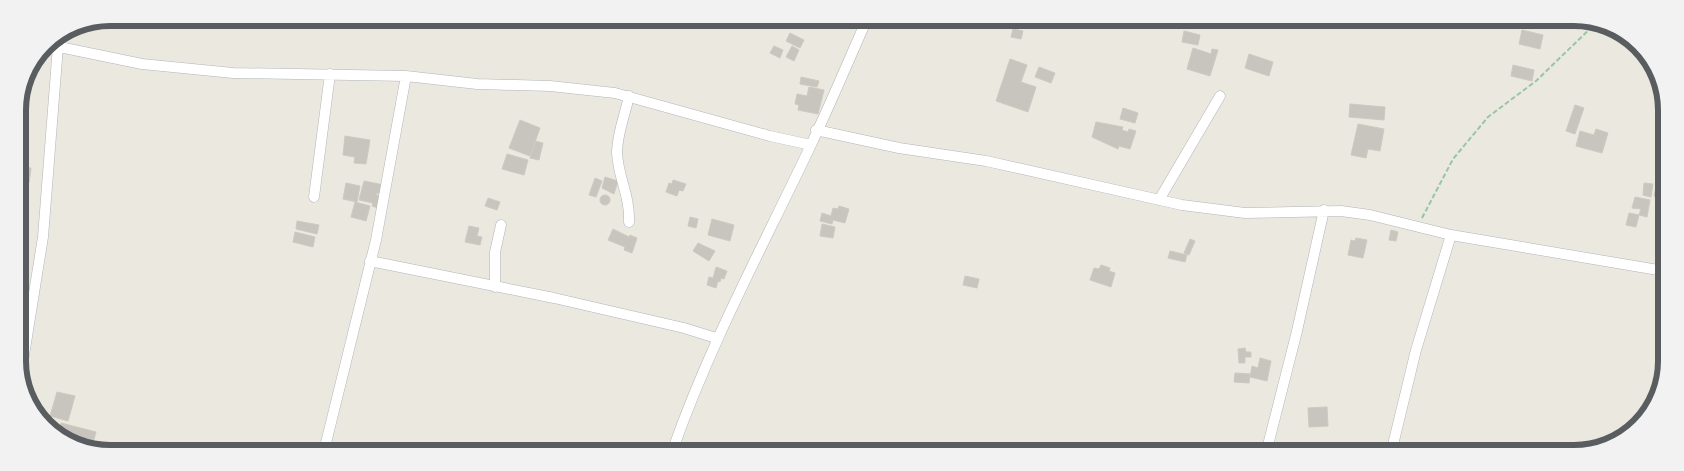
<svg xmlns="http://www.w3.org/2000/svg" width="1684" height="471" viewBox="0 0 1684 471" font-family="'PT Sans',sans-serif">
	<style>
		.building { fill: #c8c5bf; stroke: #cfc9bf }
		.lines { fill: none; stroke-linecap: round; stroke-linejoin: round }
		.minor-casing { stroke: #b1b4b7; stroke-width: 11 }
		.path { stroke: #97c6a0; stroke-width: 2; stroke-dasharray: 5 2.5; stroke-linecap: butt }
		.minor { stroke: #fff; stroke-width: 10 }
		.rim { fill: none; stroke: #595d60; stroke-width: 6 }
	</style>
	<rect width="100%" height="100%" fill="#ebe8e0"/>
	<path class="building" d="M1013,29L1023,31L1021,39L1011,37Z
		M1522,30L1543,35L1540,49L1519,44Z
		M1184,31L1200,35L1198,45L1182,42Z
		M790,33L804,40L800,48L786,41Z
		M774,46L783,50L780,58L770,53Z
		M792,46L799,50L794,61L786,57Z
		M1193,48L1211,54L1212,49L1218,50L1210,76L1187,69Z
		M1249,54L1273,62L1269,76L1245,68Z
		M1010,59L1027,65L1021,82L1036,87L1028,112L996,101Z
		M1513,65L1534,70L1532,81L1511,76Z
		M1039,67L1055,73L1051,83L1035,77Z
		M801,77L819,81L817,87L800,84Z
		M809,87L824,90L818,114L798,110L799,105L795,104L797,94L807,96Z
		M1350,104L1385,107L1384,120L1349,117Z
		M1575,105L1584,108L1575,134L1566,131Z
		M1123,108L1138,113L1135,123L1120,119Z
		M520,120L540,128L530,156L509,148Z
		M1096,122L1123,127L1122,130L1128,132L1129,129L1136,131L1130,149L1119,146L1118,149L1092,137Z
		M1358,124L1384,129L1380,151L1368,149L1366,158L1351,155Z
		M1596,129L1608,133L1602,153L1576,146L1580,131L1594,135Z
		M345,136L370,140L366,164L354,163L355,157L343,155Z
		M535,141L543,143L539,160L530,158Z
		M507,154L528,160L524,175L502,169Z
		M22,167L31,168L29,183L18,181V170L21,171Z
		M605,177L618,181L614,194L602,188Z
		M595,178L602,181L596,197L589,195Z
		M1658,178L1664,180V198L1654,196Z
		M673,180L686,184L683,191L679,190L677,196L666,192L669,183L672,184Z
		M364,181L384,185L382,194L377,193L376,195L381,196L378,208L372,206L373,203L359,200Z
		M346,183L360,186L357,202L343,199Z
		M1644,183L1653,184L1651,197L1643,195Z
		M600 200a5 5 0 1 1 10 0a5 5 0 1 1-10 0Z
		M1635,197L1650,200L1647,217L1639,215L1641,209L1632,208Z
		M488,198L500,202L497,210L485,206Z
		M355,202L370,206L366,221L351,217Z
		M839,206L849,209L845,223L833,220L832,224L820,221L822,213L831,216L833,208L838,209Z
		M1629,213L1639,215L1636,227L1626,225Z
		M690,217L698,219L696,228L688,226Z
		M712,219L734,225L730,241L708,235Z
		M297,221L319,225L317,234L296,229Z
		M822,224L835,227L833,238L820,236Z
		M469,226L479,228L477,236L482,237L480,245L465,242Z
		M613,229L629,237L630,235L637,238L632,253L624,250L625,247L608,240Z
		M1391,230L1398,232L1396,241L1389,240Z
		M295,232L315,237L313,247L293,242Z
		M1356,238L1367,240L1363,258L1348,255L1351,240L1355,241Z
		M1190,239L1195,241L1189,255L1184,253Z
		M698,243L715,251L709,261L693,251Z
		M1170,251L1187,255L1185,262L1168,258Z
		M1101,265L1110,268L1109,271L1115,273L1111,287L1090,280L1094,268L1099,269Z
		M716,267L727,271L724,279L721,278L720,282L718,281L716,288L707,285L709,277L713,278Z
		M965,276L979,279L977,288L963,285Z
		M1245,348L1246,352H1251V357H1245V363H1239L1238,349Z
		M1260,358L1271,361L1267,381L1250,377L1252,366L1258,368Z
		M1235,373L1250,374L1249,383L1234,382Z
		M57,392L75,396L68,421L50,416Z
		M1327,407L1328,426L1309,427L1308,408Z
		M42,422L56,425L55,432L44,426Z
		M61,423L96,432L91,450H86L58,434Z"/>
	<g class="lines">
		<g class="minor-casing">
			<path id="minor" d="M45,44L142,64L233,73L406,76L477,84L550,86L615,93L770,136L811,145
				M629,96C625,115 617,134 617,153C618,177 630,195 629,222
				M816,130L899,148L986,161L1182,205L1245,213L1341,211L1370,215L1451,235L1664,271
				M314,197L330,74
				M1159,200L1220,96
				M370,261L554,298L684,328L716,338
				M495,287V252L501,225
				M20,380L43,237L58,46
				M324,451L376,240L406,76
				M672,452C709,346 762,248 810,147C830,105 848,62 867,19
				M1266,453L1297,331L1324,210
				M1391,453L1416,350L1451,235"/>
		</g>
		<path class="path" d="M1422,218L1453,159L1488,117L1536,81L1598,21"/>
		<use href="#minor" class="minor"/>
	</g>
	<path d="M0 0H1684V471H0ZM110 26H1574A84 84 0 0 1 1658 110V361A84 84 0 0 1 1574 445H110A84 84 0 0 1 26 361V110A84 84 0 0 1 110 26Z" fill="#f2f2f2" fill-rule="evenodd"/>
	<path class="rim" d="M110 26H1574A84 84 0 0 1 1658 110V361A84 84 0 0 1 1574 445H110A84 84 0 0 1 26 361V110A84 84 0 0 1 110 26Z"/>
</svg>
